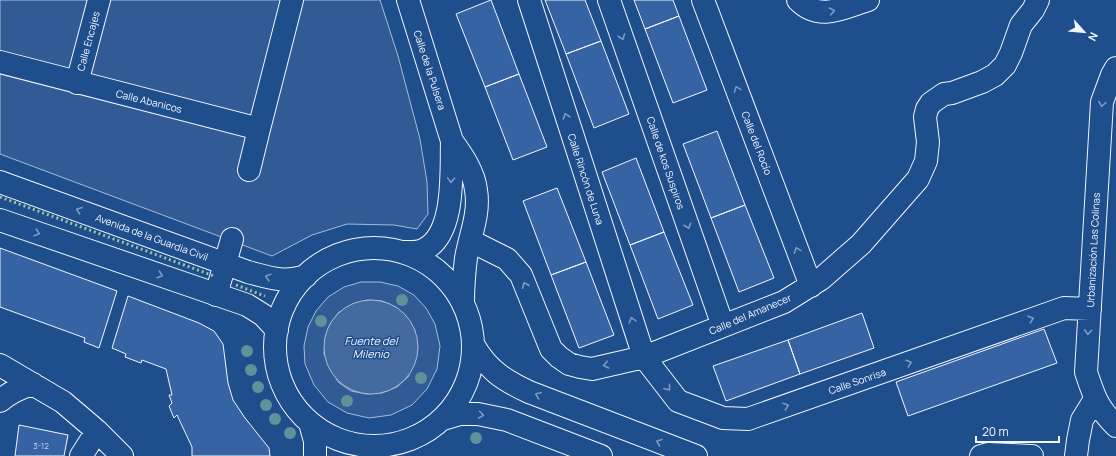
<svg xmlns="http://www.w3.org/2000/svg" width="1116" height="456" viewBox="0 0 1116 456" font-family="Manrope,sans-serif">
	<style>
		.built { fill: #305b95; stroke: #a8bbd7; fill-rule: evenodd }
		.water { fill: #446ba0; stroke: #a8bbd7 }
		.building { fill: #3563a3; stroke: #f2f6ff }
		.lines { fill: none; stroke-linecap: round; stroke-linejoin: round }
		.minor-casing { stroke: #f2f6ff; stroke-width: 24 }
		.major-casing { stroke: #f2f6ff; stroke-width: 24 }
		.minor { stroke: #1f4e8c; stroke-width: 22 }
		.major { stroke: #1f4e8c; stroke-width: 22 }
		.hedge { stroke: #97c8a6; stroke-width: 3; stroke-dasharray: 2 3; stroke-linecap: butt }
		.tree { fill: #61919a }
		.oneway { stroke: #7e9ac0 }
		.labels { text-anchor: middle; stroke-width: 3; stroke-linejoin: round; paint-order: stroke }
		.number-label { font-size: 8px; fill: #c3d1e8 }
		.street-label { font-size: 10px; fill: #f2f6ff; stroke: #1f4e8c }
		.water-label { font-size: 11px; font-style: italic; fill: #f2f6ff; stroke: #1f4e8c }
	</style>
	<rect width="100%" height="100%" fill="#1f4e8c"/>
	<path class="built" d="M0,0H380L398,56L420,139L427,182L428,214L417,229L394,225L347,224L312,235L272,256L0,154Z
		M361,282H380L398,286L414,295L426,308L435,324L440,346L437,369L427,389L412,405L391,415L369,418L347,413L328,402L314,385L305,364L304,346L308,327L316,311L328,297L344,287ZM367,300L382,301L396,307L407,317L415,331L409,376L397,387L382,393L366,394L351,391L338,382L324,354L325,338L330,324L339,312Z"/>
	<path class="water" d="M324 347a47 47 0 1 1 94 0a47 47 0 1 1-94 0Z"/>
	<path class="building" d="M491,0L519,74L485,87L456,14Z
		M545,0H585L601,41L566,54Z
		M634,0H673L679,16L645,29Z
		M679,16L707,90L673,103L645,29Z
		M601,41L629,114L594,128L566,54Z
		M519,74L547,147L513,160L485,87Z
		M717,131L745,205L711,218L683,144Z
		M636,158L664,232L630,245L602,172Z
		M557,188L586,262L551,275L523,201Z
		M745,205L774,278L739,292L711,218Z
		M664,232L693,305L658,319L630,245Z
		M0,248L117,291L99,348L84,342L85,338L0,307Z
		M586,262L614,335L579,348L551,275Z
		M128,296L199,323L214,331L223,344L228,383L233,400L245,418L269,448L270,456H192V447L177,415L174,418L169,406L172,403L169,395H172L166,369L142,360L141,363L125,357L126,354L112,348Z
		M862,313L874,348L800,374L788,340Z
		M1044,329L1057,363L908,416L896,382Z
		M788,340L800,374L726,401L713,366Z
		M19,425L68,435L64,456H15Z"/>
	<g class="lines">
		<g class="minor-casing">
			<path id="minor" d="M529,0L644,357L678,401L723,418L748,419L1064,308L1090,309
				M609,0L723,326
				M703,0L811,286
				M798,0C819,22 843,8 868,0
				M0,62L259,129L249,170
				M1116,68L1112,75L1102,102L1086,372C1094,396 1097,407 1116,426
				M77,83L99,0
				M259,129L292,0
				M471,241L507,259L521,275L551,349L559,357L569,364L580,367L592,369L644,357L784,302L821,279L861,244L918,179L926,161L928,142L925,117L927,109L931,103L944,94L952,93L982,82L995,75L1005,65L1011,53L1021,25L1033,10L1038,0
				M216,295L232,239
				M0,365L63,402L97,431L122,456
				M0,401C10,392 20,388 33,384
				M377,455V456
				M81,456L97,431
				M981,456L988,454L1032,456
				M1076,456L1078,440L1082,420L1095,399"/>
		</g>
		<g class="major-casing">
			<path id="major" d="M408,0L452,141C462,155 474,172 476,190C480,214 470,235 466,258C464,274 463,289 463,304
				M0,182L248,272C271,278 282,283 306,276
				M0,220L247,305L263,315L277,330
				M275 347a99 99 0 1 1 198 0a99 99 0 1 1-198 0Z
				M402,252C409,252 416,253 423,250C456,236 451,171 452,141
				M473,344C487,369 503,380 529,392L696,456
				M443,419L460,414H478L507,420L601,456
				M310,423L315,441V456"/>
		</g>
		<use href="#minor" class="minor"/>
		<use href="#major" class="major"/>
		<path class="hedge" d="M0,197L214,276
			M236,285L265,296"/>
	</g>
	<g class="tree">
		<circle cx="402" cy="300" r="6"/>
		<circle cx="321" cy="321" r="6"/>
		<circle cx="247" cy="351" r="6"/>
		<circle cx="251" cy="370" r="6"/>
		<circle cx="421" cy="378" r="6"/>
		<circle cx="258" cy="387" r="6"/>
		<circle cx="347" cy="401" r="6"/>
		<circle cx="266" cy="405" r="6"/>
		<circle cx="275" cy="419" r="6"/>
		<circle cx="290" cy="433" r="6"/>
		<circle cx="476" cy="438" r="6"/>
	</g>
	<defs><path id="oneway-chevron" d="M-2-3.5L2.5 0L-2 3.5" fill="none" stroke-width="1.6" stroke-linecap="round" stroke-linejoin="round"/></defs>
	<g class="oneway">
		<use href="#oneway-chevron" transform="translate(832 11) rotate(-13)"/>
		<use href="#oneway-chevron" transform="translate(622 37) rotate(71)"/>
		<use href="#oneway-chevron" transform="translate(737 89) rotate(-111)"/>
		<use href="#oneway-chevron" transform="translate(1102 104) rotate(99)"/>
		<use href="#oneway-chevron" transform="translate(566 116) rotate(-108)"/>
		<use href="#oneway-chevron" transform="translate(451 180) rotate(92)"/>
		<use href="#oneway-chevron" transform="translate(79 210) rotate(-160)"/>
		<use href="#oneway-chevron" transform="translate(688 226) rotate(71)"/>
		<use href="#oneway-chevron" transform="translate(37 233) rotate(19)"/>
		<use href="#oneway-chevron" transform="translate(797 250) rotate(-111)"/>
		<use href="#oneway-chevron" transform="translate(160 275) rotate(19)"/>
		<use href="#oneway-chevron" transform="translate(268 277) rotate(-165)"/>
		<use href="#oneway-chevron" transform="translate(525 285) rotate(-112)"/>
		<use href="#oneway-chevron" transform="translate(1031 319) rotate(-19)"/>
		<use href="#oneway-chevron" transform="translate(632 320) rotate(-108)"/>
		<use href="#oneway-chevron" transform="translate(1088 332) rotate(93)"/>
		<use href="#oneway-chevron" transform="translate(909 363) rotate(-19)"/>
		<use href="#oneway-chevron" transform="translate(606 365) rotate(168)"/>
		<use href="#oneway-chevron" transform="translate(668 388) rotate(52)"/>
		<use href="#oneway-chevron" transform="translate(538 395) rotate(-159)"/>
		<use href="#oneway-chevron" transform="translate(786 406) rotate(-19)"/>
		<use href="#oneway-chevron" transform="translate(481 415) rotate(9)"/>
		<use href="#oneway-chevron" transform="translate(659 442) rotate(-159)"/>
	</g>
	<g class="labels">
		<g class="number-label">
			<text x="41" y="449">3-12</text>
		</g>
		<g class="street-label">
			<text transform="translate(88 41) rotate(-75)" y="4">Calle Encajes</text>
			<text transform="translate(430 70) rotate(72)" y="4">Calle de la Pulsera</text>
			<text transform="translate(149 101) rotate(14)" y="4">Calle Abanicos</text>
			<text transform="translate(757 143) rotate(69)" y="4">Calle del Rocío</text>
			<text transform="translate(666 163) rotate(71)" y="4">Calle de kos Suspiros</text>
			<text transform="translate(586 179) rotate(72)" y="4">Calle Rincón de Luna</text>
			<text transform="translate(152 237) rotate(20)" y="4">Avenida de la Guardia Civil</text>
			<text transform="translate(1093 250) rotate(-87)" y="4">Urbanización Las Colinas</text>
			<text transform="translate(750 314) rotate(-23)" y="4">Calle del Amanecer</text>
			<text transform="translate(857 381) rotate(-19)" y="4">Calle Sonrisa</text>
		</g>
		<g class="water-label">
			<text x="371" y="345">Fuente del<tspan x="371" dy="13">Milenio</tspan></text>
		</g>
	</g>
	<g transform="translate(1084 32) rotate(117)" stroke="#1f4e8c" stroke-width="3" paint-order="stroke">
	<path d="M0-3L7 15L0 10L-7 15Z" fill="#f2f6ff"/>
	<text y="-6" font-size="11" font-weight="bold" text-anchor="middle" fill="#f2f6ff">N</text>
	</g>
	<path d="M976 436v6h83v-6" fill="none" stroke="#f2f6ff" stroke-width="2"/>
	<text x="982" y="436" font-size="12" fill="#f2f6ff" stroke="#1f4e8c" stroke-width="3" paint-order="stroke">20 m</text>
</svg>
